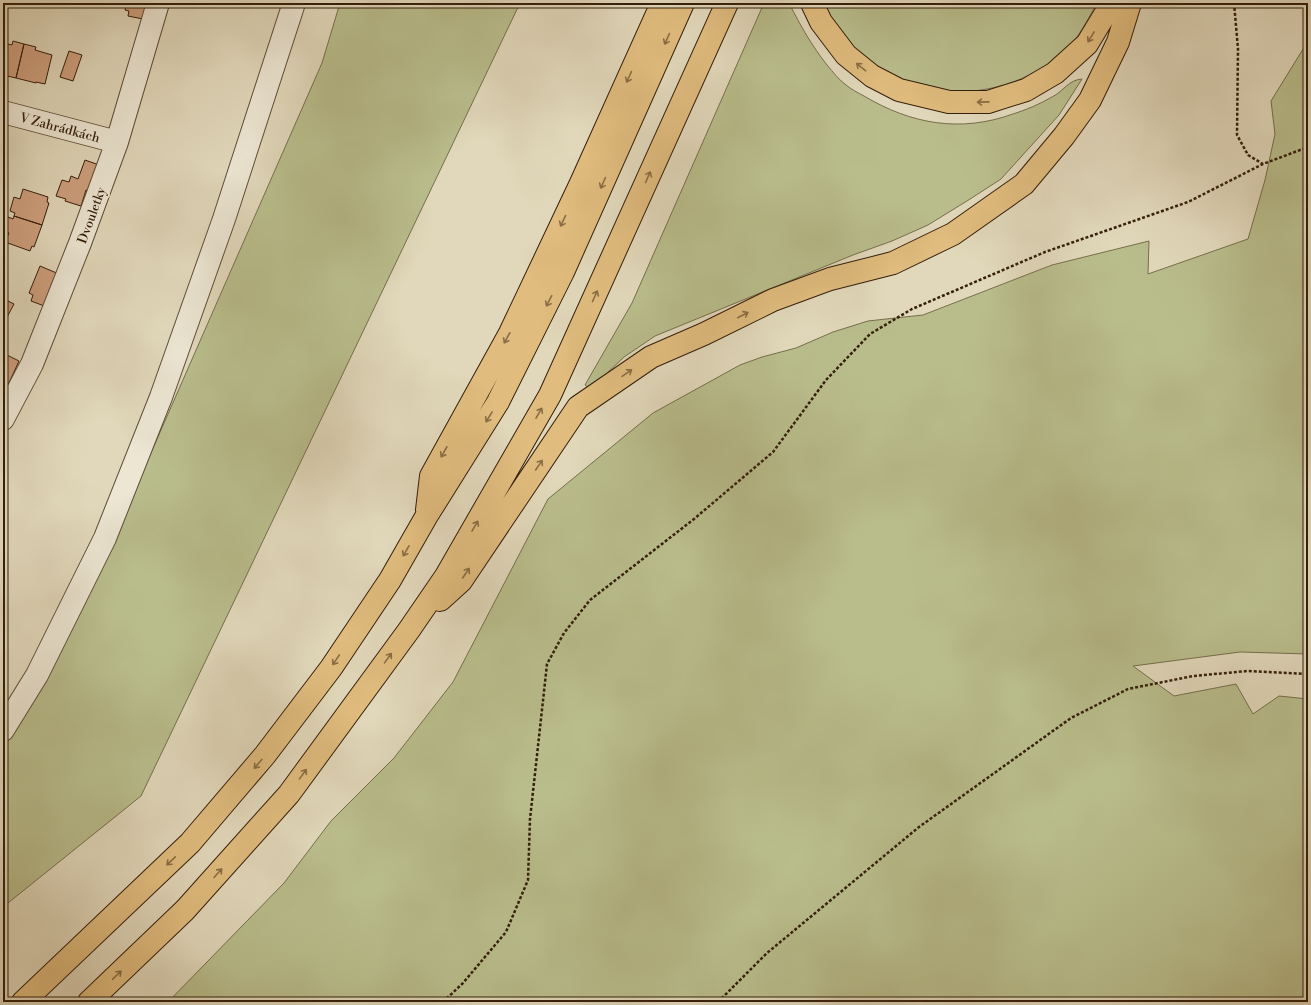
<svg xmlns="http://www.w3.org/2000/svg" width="1311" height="1005" viewBox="0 0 1311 1005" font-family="'Libre Bodoni',serif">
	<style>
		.green { fill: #b9bd8c; stroke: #766e4c }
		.building { fill: #cea07e; stroke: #341e0b }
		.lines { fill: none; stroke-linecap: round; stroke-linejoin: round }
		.minor-casing { stroke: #5f4c37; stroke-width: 24 }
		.highway-casing { stroke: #341e0b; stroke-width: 24 }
		.path { stroke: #341e0b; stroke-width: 2.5; stroke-dasharray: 3 2; stroke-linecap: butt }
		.minor { stroke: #ece6d3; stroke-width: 22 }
		.highway { stroke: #e0bc7e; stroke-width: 22 }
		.oneway { stroke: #8a6d44 }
		.labels { text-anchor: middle; stroke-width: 4; stroke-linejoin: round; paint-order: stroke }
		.street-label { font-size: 13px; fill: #341e0b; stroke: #ece6d3 }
	</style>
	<rect width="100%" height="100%" fill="#e1d8bb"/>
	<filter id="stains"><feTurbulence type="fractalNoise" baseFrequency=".005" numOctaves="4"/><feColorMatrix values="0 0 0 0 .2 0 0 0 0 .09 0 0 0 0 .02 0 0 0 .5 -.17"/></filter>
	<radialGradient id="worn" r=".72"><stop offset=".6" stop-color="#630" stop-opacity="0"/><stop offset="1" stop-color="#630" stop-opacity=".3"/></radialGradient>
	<path class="green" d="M340,3H520L141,796L3,907V749L86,601L322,63Z
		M764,3H789C800,25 812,46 827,65C833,72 839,80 846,85C851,89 858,93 864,96C911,124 960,133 1013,114C1026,110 1040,104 1052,97C1064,91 1068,80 1082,79L1059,115L1001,179L967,201L928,225L892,241L853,255L655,336L624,357L602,378L589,388L585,385L632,303Z
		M823,3H1097C1088,19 1079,38 1065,51C1031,82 981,97 936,90C930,89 924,88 918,86C883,75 854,52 832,22C828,16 826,9 823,3Z
		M1308,41V654L1240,652L1133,666L1174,696L1236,684L1253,714L1279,696L1308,699V1002H168L284,883L331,821L394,758L453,682L548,499L653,413L740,365L762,357L796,348L833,332L868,321L923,315L1052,265L1149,241L1148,274L1248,239L1265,180L1275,134L1271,101Z"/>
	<path class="building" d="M127,3H146L143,19L128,16L129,11L125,10Z
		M13,41L24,44L16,78L3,75V43L12,45Z
		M24,44L36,47L35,50L52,55L45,84L36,82V83L16,78Z
		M69,51L82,55L73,81L60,77Z
		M85,160L102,166L93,192L86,190L81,206L65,201L66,199L56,196L62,180L69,182L71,176L78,179Z
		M23,189L48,197L47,202L49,203L42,225L14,216L15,213L10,211L14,197L20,199Z
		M14,216L42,225L34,247L32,246L30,251L5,242L9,233L3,230L8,217L13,219Z
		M40,266L59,274L47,307L31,301L33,295L29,293Z
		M4,299L14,304L6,319L3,317V302Z
		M3,353L19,361L8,385L3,383Z"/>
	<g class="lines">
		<g class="minor-casing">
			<path id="minor" d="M3,112L117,142
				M3,419L32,364L80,243L117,142L158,3
				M3,730L37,675L105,538L161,397L224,219L294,3"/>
		</g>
		<g class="highway-casing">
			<path id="highway" d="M812,3L821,22L846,55L872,76L899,90L949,102H988L1026,90L1055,73L1087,44L1107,11L1110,3
				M427,510L431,476L510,333L581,183L662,3
				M440,600L461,581L578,407L651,357L704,334L773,300L830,279L893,263L953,234L1024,184L1064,136L1090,100L1118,42L1130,3
				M23,1002L190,843L265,755L331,668L390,580L426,517L498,402L563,272L683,3
				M89,1002L185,910L289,794L409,630L446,576L550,395L727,3"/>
		</g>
		<path class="path" d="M1234,3L1238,49L1237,135L1248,155L1263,164
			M443,1002L463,983L506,932L528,880L530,819L547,664L564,633L590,600L694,519L773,452L826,380L870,334L912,309L1045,252L1188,202L1263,164L1308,147
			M718,1002L767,953L919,827L1071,718L1128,689L1193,676L1248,671L1308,674"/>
		<use href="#minor" class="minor"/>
		<use href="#highway" class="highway"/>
	</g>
	<defs><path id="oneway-shaft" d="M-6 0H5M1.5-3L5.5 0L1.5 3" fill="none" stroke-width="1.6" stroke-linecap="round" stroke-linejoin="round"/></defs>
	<g class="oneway">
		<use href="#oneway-shaft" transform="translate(1091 37) rotate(122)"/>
		<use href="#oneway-shaft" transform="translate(667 39) rotate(114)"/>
		<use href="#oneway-shaft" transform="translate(861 67) rotate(-141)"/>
		<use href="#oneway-shaft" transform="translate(629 77) rotate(114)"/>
		<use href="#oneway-shaft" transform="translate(983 102) rotate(179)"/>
		<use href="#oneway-shaft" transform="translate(648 177) rotate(-66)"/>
		<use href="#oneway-shaft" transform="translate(603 183) rotate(114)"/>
		<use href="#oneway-shaft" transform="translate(563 221) rotate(115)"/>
		<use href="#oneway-shaft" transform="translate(595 296) rotate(-66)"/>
		<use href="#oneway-shaft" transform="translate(549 301) rotate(117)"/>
		<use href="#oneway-shaft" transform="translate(743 315) rotate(-27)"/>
		<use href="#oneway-shaft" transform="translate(507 338) rotate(119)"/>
		<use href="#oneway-shaft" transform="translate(627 373) rotate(-35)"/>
		<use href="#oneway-shaft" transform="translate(539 413) rotate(-60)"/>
		<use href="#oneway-shaft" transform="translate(489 417) rotate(122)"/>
		<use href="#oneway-shaft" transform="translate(444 452) rotate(119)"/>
		<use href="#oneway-shaft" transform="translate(539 465) rotate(-56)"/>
		<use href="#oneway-shaft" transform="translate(475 526) rotate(-60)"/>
		<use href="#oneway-shaft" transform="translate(406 551) rotate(120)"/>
		<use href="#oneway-shaft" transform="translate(466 573) rotate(-56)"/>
		<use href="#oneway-shaft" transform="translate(388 658) rotate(-54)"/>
		<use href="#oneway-shaft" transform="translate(336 660) rotate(124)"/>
		<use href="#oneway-shaft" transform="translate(258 764) rotate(130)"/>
		<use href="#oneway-shaft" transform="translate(303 774) rotate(-54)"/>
		<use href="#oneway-shaft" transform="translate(171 861) rotate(136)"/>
		<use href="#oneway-shaft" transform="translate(218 873) rotate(-48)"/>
		<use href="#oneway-shaft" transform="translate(117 975) rotate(-44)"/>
	</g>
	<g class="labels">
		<g class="street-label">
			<text transform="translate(60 127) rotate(15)" y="5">V Zahrádkách</text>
			<text transform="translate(91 215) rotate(-70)" y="5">Dvouletky</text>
		</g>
	</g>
	<rect width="1311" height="1005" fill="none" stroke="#e1d8bb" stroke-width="16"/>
	<rect x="4" y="4" width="1303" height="997" fill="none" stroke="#341e0b" stroke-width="2"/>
	<rect x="8" y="8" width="1295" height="989" fill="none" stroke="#341e0b"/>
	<rect width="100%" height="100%" filter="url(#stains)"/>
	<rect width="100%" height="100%" fill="url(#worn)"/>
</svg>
